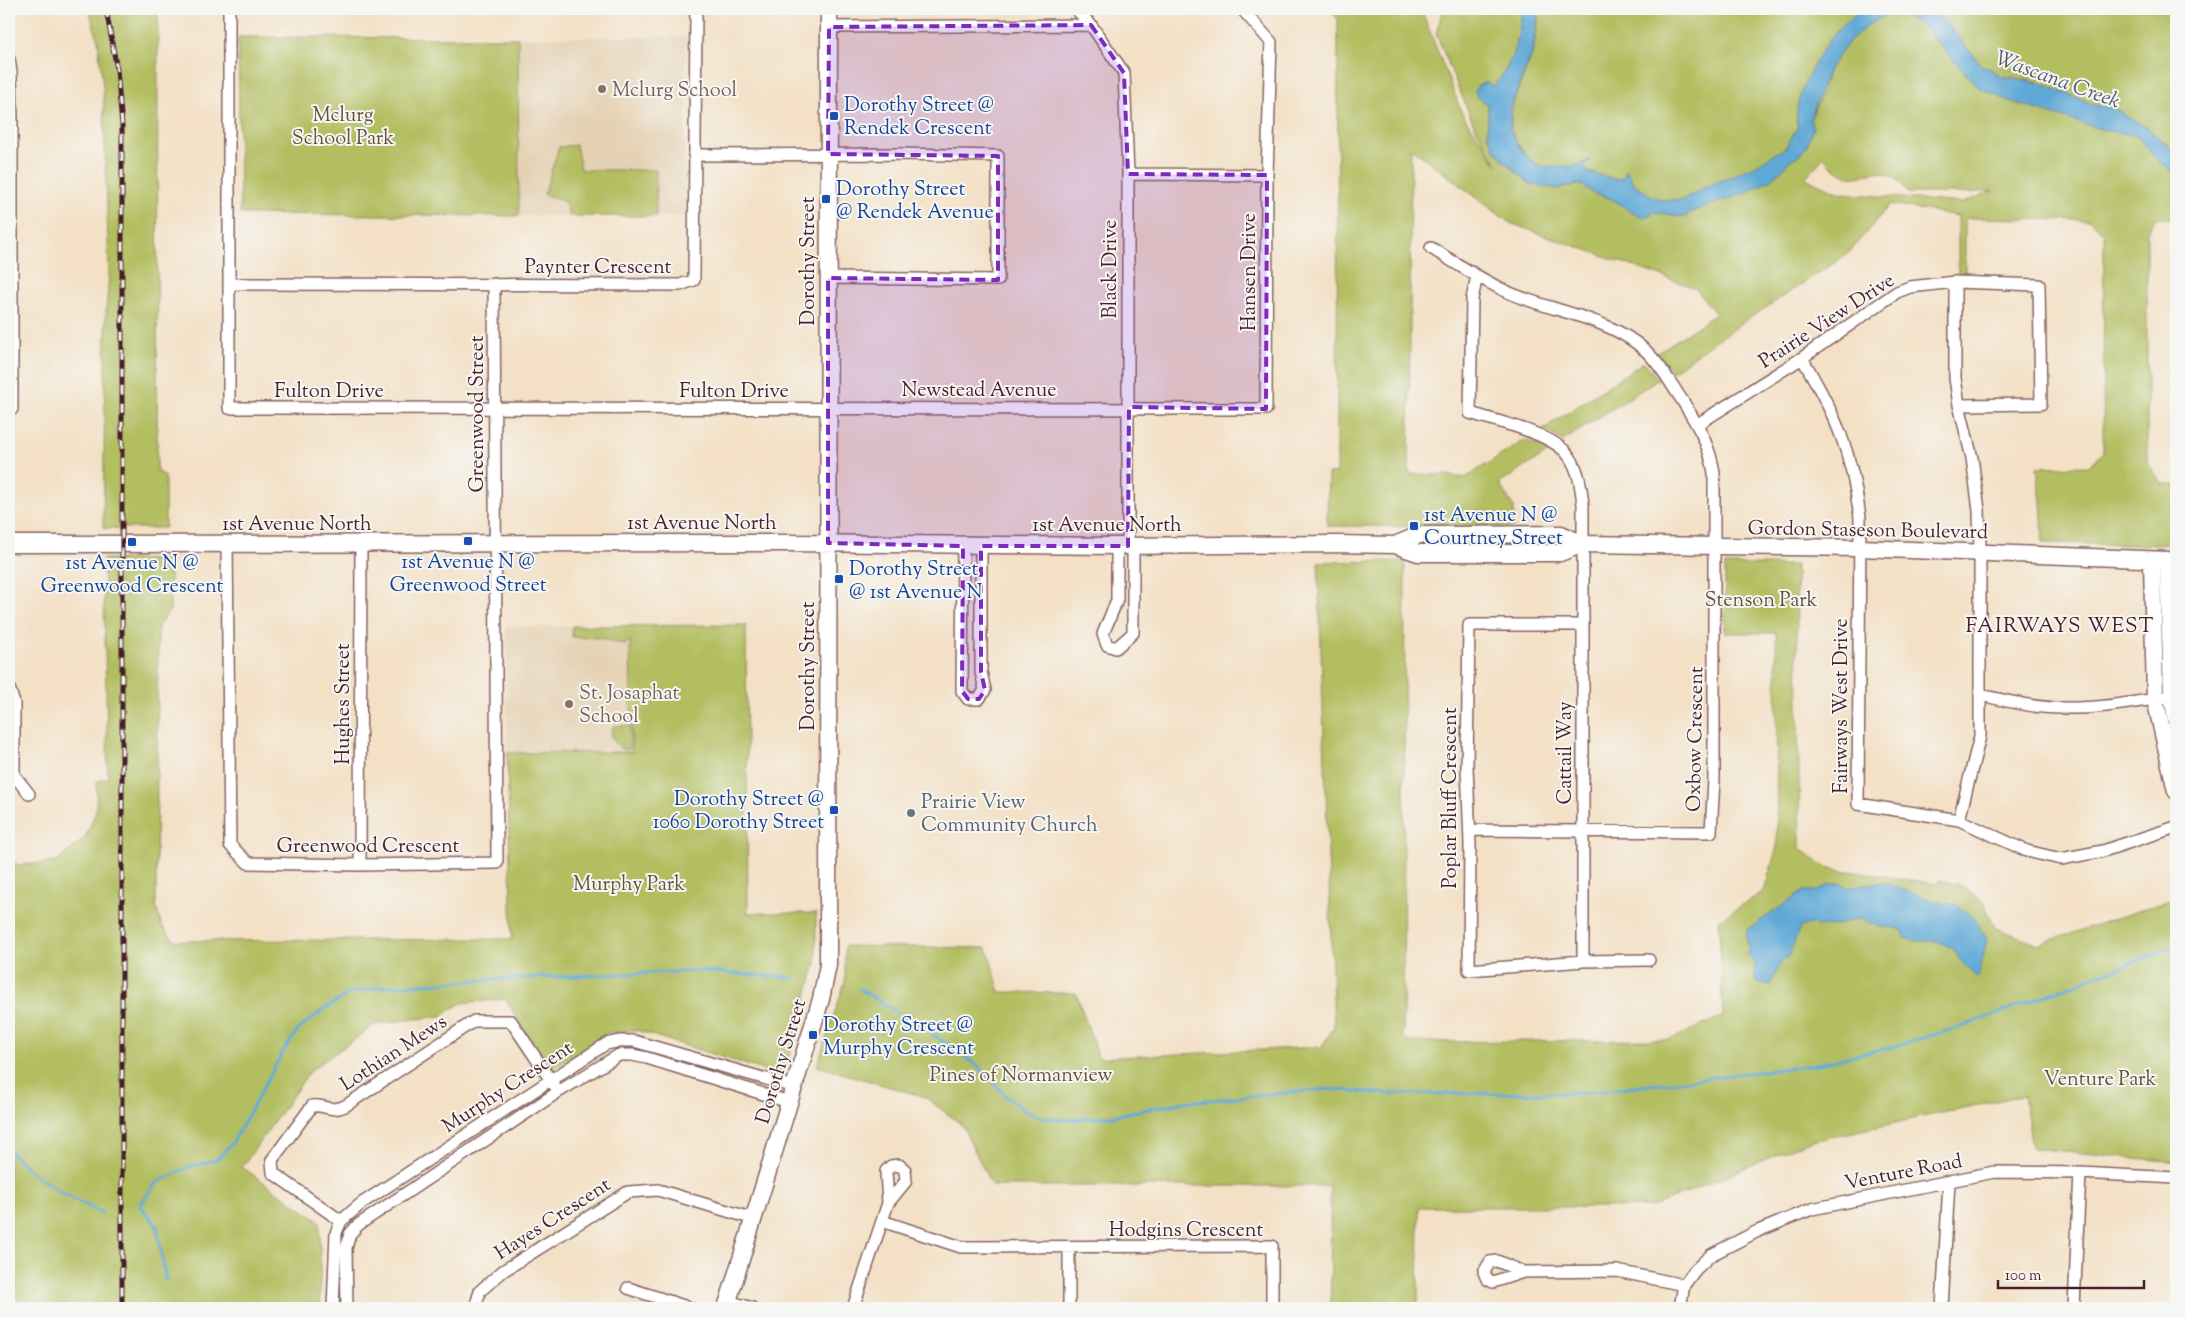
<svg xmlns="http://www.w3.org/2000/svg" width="2185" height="1317" viewBox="0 0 2185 1317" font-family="'Sorts Mill Goudy',serif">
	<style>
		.built { fill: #e5d1b4 }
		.green { fill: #b2be60; stroke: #7e6e46; fill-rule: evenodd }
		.water { fill: #5ea9d6; stroke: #546480 }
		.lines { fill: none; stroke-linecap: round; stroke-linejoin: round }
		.stream { stroke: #5ea9d6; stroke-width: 3 }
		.street-casing { stroke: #856361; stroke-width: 14 }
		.secondary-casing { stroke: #856361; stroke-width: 19 }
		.street { stroke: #fff; stroke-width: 11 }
		.secondary { stroke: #fff; stroke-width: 16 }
		.rail-casing { stroke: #4a1f2b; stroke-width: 5 }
		.rail { stroke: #f6f6f2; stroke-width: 3; stroke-dasharray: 9; stroke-linecap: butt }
		.marked { fill: #7b2cbf; fill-opacity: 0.2; stroke: #7b2cbf; stroke-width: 4; stroke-dasharray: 10 6; stroke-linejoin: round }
		.education-dot { fill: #8d6e63; stroke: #f6f6f2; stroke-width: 2 }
		.transit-dot { fill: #1a4fb4; stroke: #f6f6f2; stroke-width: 2 }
		.worship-dot { fill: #6b7280; stroke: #f6f6f2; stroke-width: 2 }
		.labels { text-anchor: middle; stroke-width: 4; stroke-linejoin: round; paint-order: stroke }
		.education-label { font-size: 20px; fill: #785e54; stroke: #f6f6f2; text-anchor: start }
		.transit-label { font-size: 20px; fill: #164399; stroke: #f6f6f2; text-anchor: start }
		.park-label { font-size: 20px; fill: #694f3b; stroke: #f6f6f2 }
		.street-label { font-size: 20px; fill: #4a1f2b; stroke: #f6f6f2 }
		.worship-label { font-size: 20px; fill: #5b616d; stroke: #f6f6f2; text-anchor: start }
		.water-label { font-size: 21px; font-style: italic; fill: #52566f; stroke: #f6f6f2 }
		.neighbourhood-label { font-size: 21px; letter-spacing: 1px; fill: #4a1f2b; stroke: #f6f6f2 }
	</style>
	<rect width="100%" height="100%" fill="#f6f6f2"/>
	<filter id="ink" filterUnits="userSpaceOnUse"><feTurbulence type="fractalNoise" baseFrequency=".02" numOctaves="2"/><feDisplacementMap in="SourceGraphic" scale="10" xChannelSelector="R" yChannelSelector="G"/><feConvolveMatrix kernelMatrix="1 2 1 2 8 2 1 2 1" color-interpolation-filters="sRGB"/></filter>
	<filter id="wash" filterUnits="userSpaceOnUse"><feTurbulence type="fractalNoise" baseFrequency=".0096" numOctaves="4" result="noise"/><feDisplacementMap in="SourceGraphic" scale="20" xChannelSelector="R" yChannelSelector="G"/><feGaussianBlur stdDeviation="1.12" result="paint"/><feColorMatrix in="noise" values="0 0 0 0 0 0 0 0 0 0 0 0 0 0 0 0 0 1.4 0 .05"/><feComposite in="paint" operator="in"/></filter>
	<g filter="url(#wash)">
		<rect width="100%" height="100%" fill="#f3e0c5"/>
		<path class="built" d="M686,36L685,216H519L518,38Z
			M629,626L631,638L632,752L507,753L506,627Z"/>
		<path class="green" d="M89,9H158L157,471L165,476V528H103L106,311L109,273L103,87L98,41Z
			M1329,9H1421L1462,113L1497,165L1474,125L1436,34L1443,9H1522C1520,34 1512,70 1492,87L1488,82L1477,86V97L1488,105V135L1564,186L1571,187L1576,184L1584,186L1593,193L1612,199L1642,218L1655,212L1685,217L1691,212L1712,204L1785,165L1794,157L1824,88L1807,77L1796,120L1798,127L1785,148L1755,166L1702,189L1682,200H1662L1650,195L1634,184L1627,170L1624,178L1615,179L1587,172L1584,167L1591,161L1588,160C1576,169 1555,171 1541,166C1533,163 1528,157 1523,151C1496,121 1522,86 1532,54C1536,40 1538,24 1539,9H1862L1837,31L1825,82L1829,68L1848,43L1868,25L1886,15H1903L1922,25L1979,88L2104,130L2137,136L2157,160L2176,173V218H2156L2147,233V462L2162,484H2176V543L2137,545L2043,543L2041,502L2037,467L2089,466L2103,453L2104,234L2089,220L1965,218V275L1958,276V216L1890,204L1853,248L1839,260L1728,332L1672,372L1657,353L1716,314L1695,288L1510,223L1411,148L1409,474L1446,475L1465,478L1525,440L1550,451L1499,484L1514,507V527L1327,526L1328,474L1337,473L1338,19ZM1823,158C1832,167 1843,176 1857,177C1862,177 1868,173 1873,172C1890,171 1900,180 1908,193H1964L1993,191L1963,203L1841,193L1805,178Z
			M1930,9H2176V153L2166,143L2114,108L2098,106L2042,84L2015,77H2005L1982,66L1946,22Z
			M238,37L518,38L519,216L240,214Z
			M576,145L581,170H656V216H569L565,202L544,195L559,147Z
			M1644,362L1658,379L1563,441L1543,429Z
			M103,559L170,560V610L158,626L156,907L162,926L175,941L512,939L507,753L632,752L630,640L625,645L599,638L572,637V626L746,625L748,913H816V964L785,1070L773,1073L636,1030L608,1033L551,1070L505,999L461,1003L441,1016L376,1024L310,1071L242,1167L320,1222V1308H9V860L19,865L57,862L86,836L96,811L97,782L108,777Z
			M1405,561L1403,1038L1411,1042L1669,1040L1723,1016L1719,920L1764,891L1777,847L1776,633H1725V565H1796L1800,848L1827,868L1938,884L1939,880L1961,885L1984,902L1995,928L2039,944L2171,900L2176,902V1162L2032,1148L2024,1095L1807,1142L1652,1207H1419L1418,1308H1331L1330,1186H992L962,1125L925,1097L817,1066L845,982V946L987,948L1000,992L1076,993L1099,1058L1321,1047L1334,1027L1318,562Z
			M613,726H630V749H621L611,737Z"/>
		<path class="water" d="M1522,9H1539L1532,53L1511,106L1510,130L1519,147L1528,157L1535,163L1545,167L1580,166L1589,160H1591L1584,167L1587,172L1615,179L1624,178L1626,169L1634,184L1650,195L1662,200H1682L1702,189L1755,166L1773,155L1785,148L1798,127C1791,98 1818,53 1836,32C1843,23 1854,16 1862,9H1930L1946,22L1982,66L1990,67L1992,71L2005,77L2042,84L2098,106L2113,108L2148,128L2176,153V173L2157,160L2137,136L2104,130L2012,102L1979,88L1922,25L1903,15H1886L1868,25L1848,43L1829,69L1810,119L1813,128L1807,145L1799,156C1788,158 1784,170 1775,176C1750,195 1720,201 1691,212L1685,217L1655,212L1642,218L1612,199L1593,193L1584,186L1577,184L1571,187L1564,186L1559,189L1530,184L1503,160L1494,148L1488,135V105L1477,97L1475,92L1477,86L1488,82L1492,87C1512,70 1520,34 1522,9Z
			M1882,882L1934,901L1957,905L1975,919L1987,940L1979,975L1976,977L1959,959L1954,949L1938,941H1916L1905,938L1903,930L1891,927H1880L1861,919L1851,920L1837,925L1817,927L1813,923L1800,927L1790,955L1782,961L1770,985L1755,982V963L1746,954L1750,949L1746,938L1747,930L1804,891H1818L1828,885L1839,883L1848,888Z"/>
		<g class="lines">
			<path class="stream" d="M860,989L938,1038L979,1067L1007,1097L1024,1110L1043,1118L1069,1120L1111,1116L1185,1102L1329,1089L1388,1094L1585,1093L1813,1065L1889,1048L1964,1026L2176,946
				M9,1150C36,1181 65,1195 102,1213
				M166,1281L157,1226L140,1205L156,1183L189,1167L216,1160L233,1142L284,1050L299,1029L323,1010L350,993L379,987L498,979L700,971L794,978"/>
		</g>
	</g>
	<g filter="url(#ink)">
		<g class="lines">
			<g class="street-casing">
				<path id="street" d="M229,9V408L1266,409L1267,175L1271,42L1242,9
					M1076,9L1091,25L1124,73L1128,174V546
					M829,27L1091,25
					M9,59L11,72L12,123V409H9
					M694,155L900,154L998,156V280L828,278
					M1128,174L1267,175
					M1431,248C1457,264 1483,281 1510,293C1556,313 1609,317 1646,351C1661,365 1671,384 1682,400C1697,424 1710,445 1714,473V780L1711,832L1470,830
					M1477,276L1472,299L1470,413C1495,421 1553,433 1569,456C1579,470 1581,487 1583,504V961
					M1955,282L2039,285L2041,404L1959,405
					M229,284L680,285L694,280L696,9
					M1802,358C1836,416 1852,451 1860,518L1858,804L1959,820L2027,851L2061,859L2103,851L2176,827
					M1698,424L1802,358L1897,292L1910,287L1955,282V378L1959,405L1972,458L1979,510L1980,551V736L1959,820
					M227,543L230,845L248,863L360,865L497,863L494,284
					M963,546L962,691L968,699H979L985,690L981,672V546
					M1117,546V600L1103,634L1107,645L1116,648L1133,633V546
					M1583,625H1469L1467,766L1470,843L1469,970L1583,961L1649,960
					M9,688L14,703V775L29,794
					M1981,695C2007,701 2034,708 2061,708C2096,709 2129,703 2162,698
					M360,865L361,544
					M341,1221L273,1173L272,1160L312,1106C325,1104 330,1113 345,1106L474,1021H511L554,1085
					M882,1221L961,1247L1272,1246V1308
					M1069,1247V1308
					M1523,1272L1497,1261L1490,1262L1484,1272L1487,1279L1493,1282L1523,1272L1617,1271L1684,1285
					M628,1288L690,1308
					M728,1301L752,1308
					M333,1308L336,1233L341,1221L362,1203L606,1044L620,1041H634L794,1087
					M347,1308L346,1248L350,1234L358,1225L558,1092L619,1055H632L647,1058L789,1102
					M475,1308L480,1291L503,1271L628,1192L658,1190L754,1219
					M853,1308L888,1203L906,1181L905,1170L899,1165L891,1166L886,1171L888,1203
					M1680,1308L1684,1285L1695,1270L1711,1255L1758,1231L1812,1209L1994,1172L2080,1173L2176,1178
					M1942,1308L1949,1182
					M2074,1308L2080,1173"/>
			</g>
			<g class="secondary-casing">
				<path id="secondary" d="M9,544L788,543L1117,546L1335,544L1395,545L1418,553H1560L1583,544
					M1395,545L1419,535H1450L1561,534L1583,544L1860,548L2168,560L2172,696L2176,718
					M2152,561L2155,699L2176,791
					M726,1308L821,999L828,965L829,9"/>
			</g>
			<use href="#street" class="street"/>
			<use href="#secondary" class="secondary"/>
			<g class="rail-casing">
				<path id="rail" d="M106,9L117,70L122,125V1308"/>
			</g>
			<use href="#rail" class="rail"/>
		</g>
	</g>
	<path class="marked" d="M1091,25L1124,73L1128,174L1267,175L1266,409L1129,407L1128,546H981V672L985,690L979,699H968L962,691L963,546L828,543V278L998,280V156L828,154L829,27Z"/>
	<g class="education-dot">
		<circle cx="602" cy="89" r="5"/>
		<circle cx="569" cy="704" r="5"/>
	</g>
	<g class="transit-dot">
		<rect x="829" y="111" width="10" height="10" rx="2.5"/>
		<rect x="821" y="194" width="10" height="10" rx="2.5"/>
		<rect x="1409" y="521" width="10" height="10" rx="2.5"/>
		<rect x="463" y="536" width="10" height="10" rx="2.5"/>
		<rect x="127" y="537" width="10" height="10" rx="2.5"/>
		<rect x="834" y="574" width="10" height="10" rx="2.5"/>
		<rect x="829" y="805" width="10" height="10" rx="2.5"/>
		<rect x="808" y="1030" width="10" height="10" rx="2.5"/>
	</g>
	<circle class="worship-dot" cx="911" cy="813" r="5"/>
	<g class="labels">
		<g class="education-label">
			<text x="612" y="96">Mclurg School</text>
			<text x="579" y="699">St. Josaphat<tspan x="579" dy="23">School</tspan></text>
		</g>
		<g class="transit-label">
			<text x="844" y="111">Dorothy Street @<tspan x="844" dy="23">Rendek Crescent</tspan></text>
			<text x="836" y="195">Dorothy Street<tspan x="836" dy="23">@ Rendek Avenue</tspan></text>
			<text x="1424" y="521">1st Avenue N @<tspan x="1424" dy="23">Courtney Street</tspan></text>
			<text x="468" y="568" text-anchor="middle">1st Avenue N @<tspan x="468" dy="23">Greenwood Street</tspan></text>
			<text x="132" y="569" text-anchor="middle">1st Avenue N @<tspan x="132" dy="23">Greenwood Crescent</tspan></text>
			<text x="849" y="575">Dorothy Street<tspan x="849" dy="23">@ 1st Avenue N</tspan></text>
			<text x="824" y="805" text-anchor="end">Dorothy Street @<tspan x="824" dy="23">1060 Dorothy Street</tspan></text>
			<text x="823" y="1031">Dorothy Street @<tspan x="823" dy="23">Murphy Crescent</tspan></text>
		</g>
		<g class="park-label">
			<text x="343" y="121">Mclurg<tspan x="343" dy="23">School Park</tspan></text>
			<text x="1761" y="606">Stenson Park</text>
			<text x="629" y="890">Murphy Park</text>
			<text x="1021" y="1081">Pines of Normanview</text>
			<text x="2100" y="1085">Venture Park</text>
		</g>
		<g class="street-label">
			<text transform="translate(807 261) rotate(-90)" y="7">Dorothy Street</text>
			<text x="598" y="273">Paynter Crescent</text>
			<text transform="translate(1109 269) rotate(-90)" y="7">Black Drive</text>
			<text transform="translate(1248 272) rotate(-90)" y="7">Hansen Drive</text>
			<text transform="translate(1826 320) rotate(-33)" y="7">Prairie View Drive</text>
			<text x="979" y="396">Newstead Avenue</text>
			<text x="329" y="397">Fulton Drive</text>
			<text x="734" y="397">Fulton Drive</text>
			<text transform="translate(476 414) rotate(-90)" y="7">Greenwood Street</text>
			<text x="702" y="529">1st Avenue North</text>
			<text x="297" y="530">1st Avenue North</text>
			<text x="1107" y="531">1st Avenue North</text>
			<text transform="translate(1868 529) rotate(1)" y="7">Gordon Staseson Boulevard</text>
			<text transform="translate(807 666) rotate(-90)" y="7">Dorothy Street</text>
			<text transform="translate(342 704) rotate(-90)" y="7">Hughes Street</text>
			<text transform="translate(1840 706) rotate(-90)" y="7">Fairways West Drive</text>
			<text transform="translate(1694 739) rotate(-89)" y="7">Oxbow Crescent</text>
			<text transform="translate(1564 753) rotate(-90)" y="7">Cattail Way</text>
			<text transform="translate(1449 798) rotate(-90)" y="7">Poplar Bluff Crescent</text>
			<text x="368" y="852">Greenwood Crescent</text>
			<text transform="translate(393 1052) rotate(-33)" y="7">Lothian Mews</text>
			<text transform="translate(780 1061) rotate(-73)" y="7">Dorothy Street</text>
			<text transform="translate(507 1086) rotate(-33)" y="7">Murphy Crescent</text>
			<text transform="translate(1903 1171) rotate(-11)" y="7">Venture Road</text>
			<text transform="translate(552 1218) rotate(-33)" y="7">Hayes Crescent</text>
			<text x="1186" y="1236">Hodgins Crescent</text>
		</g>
		<g class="worship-label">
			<text x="921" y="808">Prairie View<tspan x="921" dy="23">Community Church</tspan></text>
		</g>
		<g class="water-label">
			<text transform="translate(2058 79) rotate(20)" y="7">Wascana Creek</text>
		</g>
		<g class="neighbourhood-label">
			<text x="2060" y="632">FAIRWAYS WEST</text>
		</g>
	</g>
	<rect width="2185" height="1317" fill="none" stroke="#f6f6f2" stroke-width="30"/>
	<path d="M1998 1280v8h146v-8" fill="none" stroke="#4a1f2b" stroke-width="2.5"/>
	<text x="2005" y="1280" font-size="15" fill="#4a1f2b" stroke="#f6f6f2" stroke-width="4" paint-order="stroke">100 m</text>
</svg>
